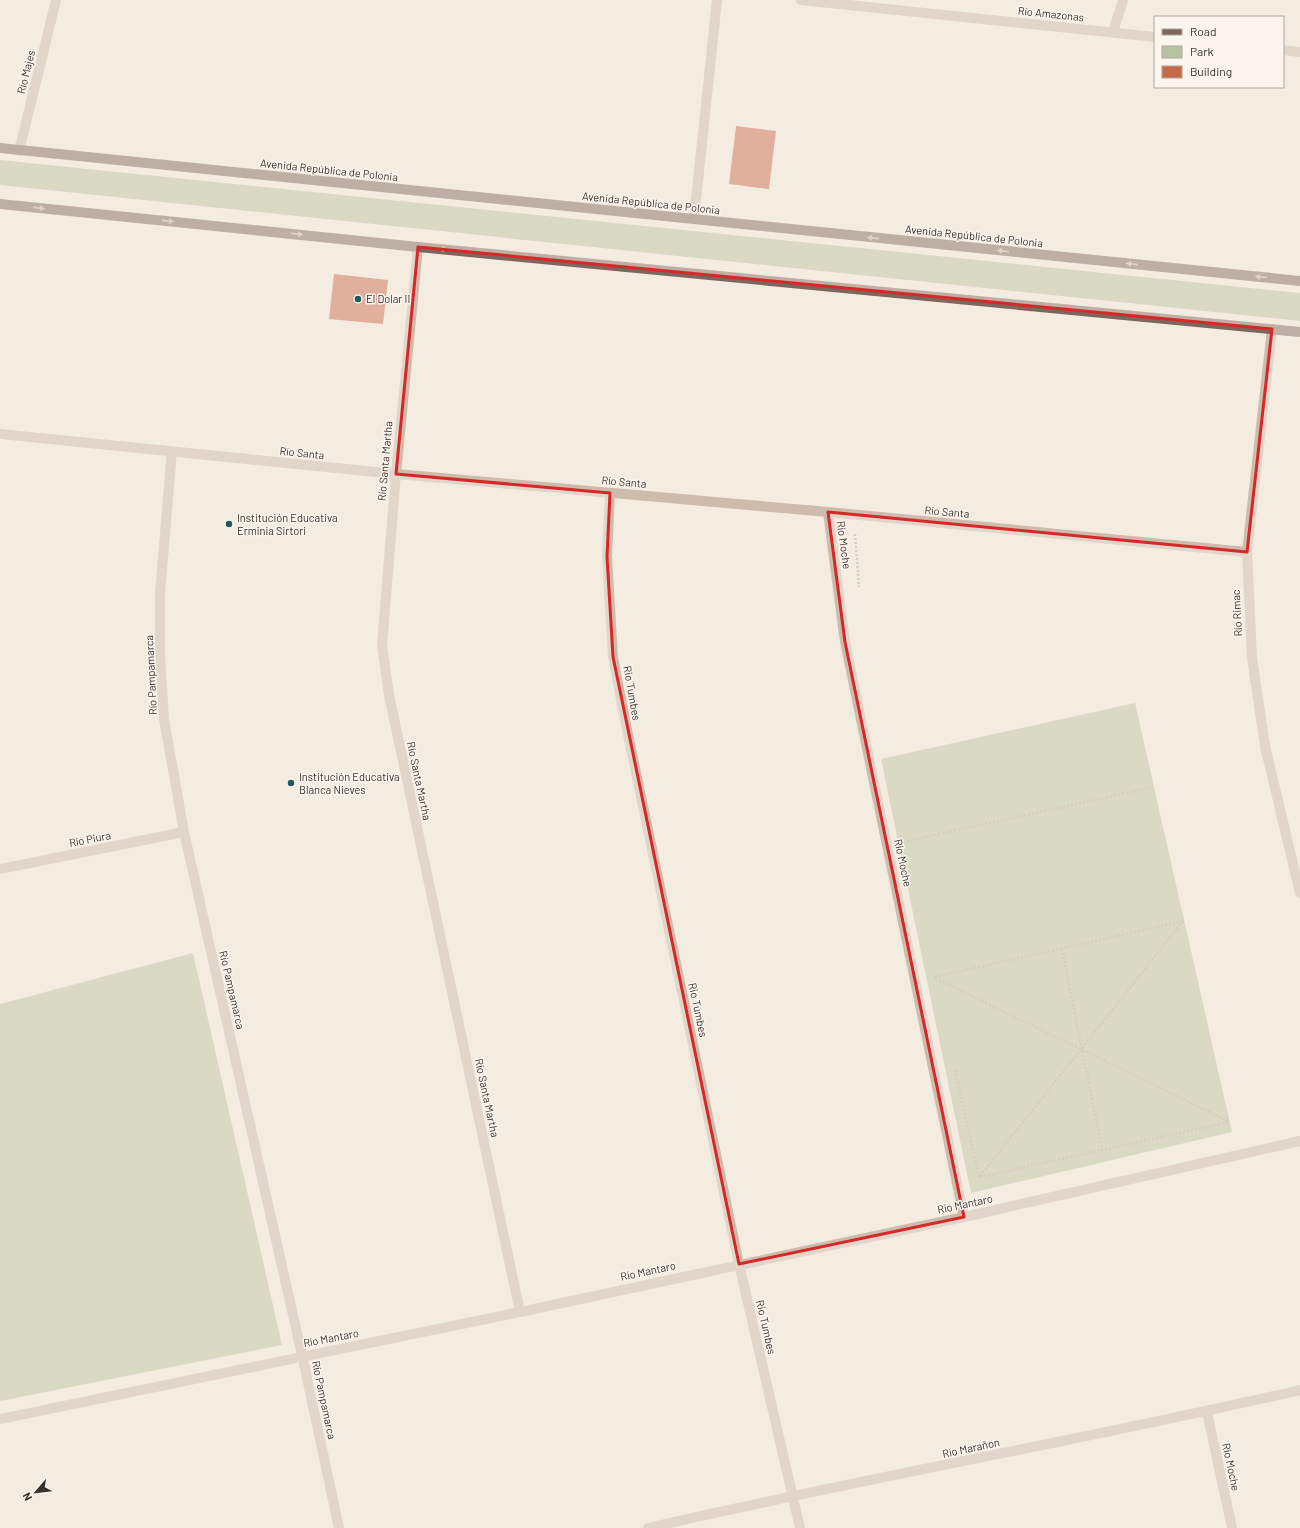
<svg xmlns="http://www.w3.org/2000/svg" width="1300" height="1528" viewBox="0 0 1300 1528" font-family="Barlow,sans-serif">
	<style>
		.green { fill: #b8c4a0 }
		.building { fill: #c8694b }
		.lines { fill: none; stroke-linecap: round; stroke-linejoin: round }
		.path { stroke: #b9a596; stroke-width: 2.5; stroke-dasharray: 2 2; stroke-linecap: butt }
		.minor { stroke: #cdbbac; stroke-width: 10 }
		.major { stroke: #7d675c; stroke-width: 10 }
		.oneway { fill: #c2b5ac }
		.marked { fill: none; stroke: #d62828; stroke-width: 3; stroke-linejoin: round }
		.poi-dot { fill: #1f5a5e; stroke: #fbf5ee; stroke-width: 1.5 }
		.labels { text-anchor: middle; stroke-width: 3; stroke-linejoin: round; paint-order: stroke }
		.street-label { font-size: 11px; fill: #3b302b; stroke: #fbf5ee }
		.poi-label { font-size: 11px; fill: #3b302b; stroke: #fbf5ee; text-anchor: start }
	</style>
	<rect width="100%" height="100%" fill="#f4ebe1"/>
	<path class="green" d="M0,160L1300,293V321L0,185Z
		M1135,703L1232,1132L971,1193L881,759Z
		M193,953L282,1345L0,1401V1004Z"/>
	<path class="building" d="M736,126L776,131L769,189L729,184Z
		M334,274L388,280L383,324L329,319Z"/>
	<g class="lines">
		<path class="path" d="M855,534L859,587
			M907,841L1154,787
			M1062,949L1102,1150
			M935,977L1184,921
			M935,978L1230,1122
			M955,1070L979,1177
			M980,1176L1184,920
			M980,1177L1229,1122"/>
		<path class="minor" d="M801,0L1155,37
			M1113,32L1123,0
			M1283,50L1300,52
			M19,151L56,0
			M694,219L717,0
			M418,247L396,474L382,645L389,695L520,1312
			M1272,329L1247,552L1252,658L1265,746L1300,893
			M0,434L396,474L828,512L1247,552
			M172,451L160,594V655L164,719L184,832L302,1355L339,1528
			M610,493L607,557L613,657L625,720L739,1264L800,1528
			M828,512L845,642L964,1217
			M0,869L184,832
			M1207,1412L1232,1528
			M0,1419L520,1312L964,1217L1300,1141
			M648,1528C864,1478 1083,1440 1300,1390"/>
		<path class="major" d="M0,148L1300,281
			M0,204L418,247L1300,332"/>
	</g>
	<defs><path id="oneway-solid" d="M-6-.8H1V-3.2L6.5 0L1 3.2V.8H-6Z"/></defs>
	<g class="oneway">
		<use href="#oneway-solid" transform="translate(39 208) rotate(6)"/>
		<use href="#oneway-solid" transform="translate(168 221) rotate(6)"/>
		<use href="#oneway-solid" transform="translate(297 234) rotate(6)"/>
		<use href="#oneway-solid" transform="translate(873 238) rotate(-174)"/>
		<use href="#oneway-solid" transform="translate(441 249) rotate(6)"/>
		<use href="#oneway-solid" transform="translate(1003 251) rotate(-174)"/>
		<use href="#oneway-solid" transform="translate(1132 264) rotate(-174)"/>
		<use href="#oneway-solid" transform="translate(1261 277) rotate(-174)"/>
	</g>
	<path d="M0 0H1300V1528H0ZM418,247L1272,329L1247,552L828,512L845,642L964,1217L739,1264L613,657L607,557L610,493L396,474Z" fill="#f4ebe1" fill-opacity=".55" fill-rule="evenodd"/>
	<path class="marked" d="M418,247L1272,329L1247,552L828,512L845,642L964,1217L739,1264L613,657L607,557L610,493L396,474Z"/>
	<g class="poi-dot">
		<circle cx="358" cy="299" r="4"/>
		<circle cx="229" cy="524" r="4"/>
		<circle cx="291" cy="783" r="4"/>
	</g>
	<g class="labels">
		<g class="street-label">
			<text transform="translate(1051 14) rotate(6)" y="4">Río Amazonas</text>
			<text transform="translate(26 72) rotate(-76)" y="4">Río Majes</text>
			<text transform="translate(329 170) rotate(6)" y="4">Avenida República de Polonia</text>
			<text transform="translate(651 203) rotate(6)" y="4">Avenida República de Polonia</text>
			<text transform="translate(974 236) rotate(6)" y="4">Avenida República de Polonia</text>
			<text transform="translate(302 453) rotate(6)" y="4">Río Santa</text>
			<text transform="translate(385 461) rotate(-85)" y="4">Río Santa Martha</text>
			<text transform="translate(624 482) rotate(5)" y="4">Río Santa</text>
			<text transform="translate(947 512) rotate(5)" y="4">Río Santa</text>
			<text transform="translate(844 545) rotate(82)" y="4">Río Moche</text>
			<text transform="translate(1237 613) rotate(-93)" y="4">Río Rimac</text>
			<text transform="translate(151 675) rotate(-93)" y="4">Río Pampamarca</text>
			<text transform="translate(632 693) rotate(80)" y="4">Rio Tumbes</text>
			<text transform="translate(419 781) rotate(78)" y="4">Río Santa Martha</text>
			<text transform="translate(90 839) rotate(-11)" y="4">Río Piura</text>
			<text transform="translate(903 863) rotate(78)" y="4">Río Moche</text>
			<text transform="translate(232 990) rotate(77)" y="4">Río Pampamarca</text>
			<text transform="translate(698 1010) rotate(78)" y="4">Rio Tumbes</text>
			<text transform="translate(487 1098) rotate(78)" y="4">Río Santa Martha</text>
			<text transform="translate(965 1204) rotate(-12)" y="4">Río Mantaro</text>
			<text transform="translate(648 1271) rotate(-12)" y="4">Río Mantaro</text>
			<text transform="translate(766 1327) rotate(77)" y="4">Rio Tumbes</text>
			<text transform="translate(331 1338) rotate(-11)" y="4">Río Mantaro</text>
			<text transform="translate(324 1400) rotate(78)" y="4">Río Pampamarca</text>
			<text transform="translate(971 1448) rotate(-12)" y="4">Río Marañon</text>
			<text transform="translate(1231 1467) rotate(78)" y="4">Río Moche</text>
		</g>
		<g class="poi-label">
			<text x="366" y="303">El Dolar II</text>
			<text x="237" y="522">Institución Educativa<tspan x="237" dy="13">Erminia Sirtori</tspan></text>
			<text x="299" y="781">Institución Educativa<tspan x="299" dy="13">Blanca Nieves</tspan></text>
		</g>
	</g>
	<rect x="1154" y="16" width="130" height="72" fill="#fbf5ee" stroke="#aea6a0"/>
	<rect x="1162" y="29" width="20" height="6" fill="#7d675c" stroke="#aea6a0"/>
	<text x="1190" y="36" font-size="12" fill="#3b302b">Road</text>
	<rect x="1162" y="46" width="20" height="12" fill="#b8c4a0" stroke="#aea6a0"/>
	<text x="1190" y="56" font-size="12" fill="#3b302b">Park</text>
	<rect x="1162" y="66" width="20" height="12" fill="#c8694b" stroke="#aea6a0"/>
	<text x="1190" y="76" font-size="12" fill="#3b302b">Building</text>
	<g transform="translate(36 1492) rotate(242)" stroke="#fbf5ee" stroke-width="3" paint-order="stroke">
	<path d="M0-3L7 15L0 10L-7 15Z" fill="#3b302b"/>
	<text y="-6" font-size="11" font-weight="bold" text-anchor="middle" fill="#3b302b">N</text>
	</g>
</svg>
